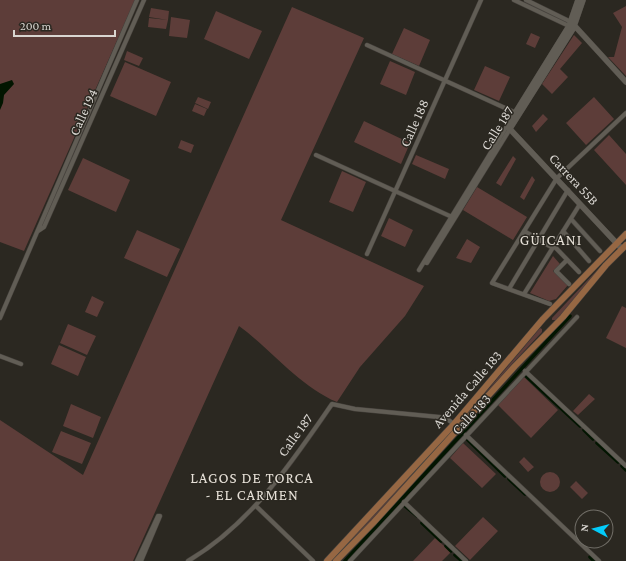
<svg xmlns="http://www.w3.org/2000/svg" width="626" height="561" viewBox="0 0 626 561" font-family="'Crimson Pro',serif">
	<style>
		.green { fill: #5d3d39 }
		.water { fill: #021500 }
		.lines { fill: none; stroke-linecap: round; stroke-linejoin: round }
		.stream { stroke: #021500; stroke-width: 1 }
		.canal { stroke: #021500; stroke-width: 3.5 }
		.street-casing { stroke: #47433e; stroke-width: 5 }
		.secondary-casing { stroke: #47433e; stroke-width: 6 }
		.primary-casing { stroke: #47433e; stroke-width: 7 }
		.street { stroke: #615d55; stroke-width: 4 }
		.secondary { stroke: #615d55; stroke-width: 5.5 }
		.primary { stroke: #966743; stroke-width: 6 }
		.labels { text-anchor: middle; stroke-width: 3; stroke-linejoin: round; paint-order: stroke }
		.street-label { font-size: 14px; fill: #d9d6d1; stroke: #2b2821 }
		.neighbourhood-label { font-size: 15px; letter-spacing: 1px; fill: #e6e0d7; stroke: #2b2821 }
	</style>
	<rect width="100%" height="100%" fill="#2b2821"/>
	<path class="green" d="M0,0H135L24,251L0,242Z
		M626,6V76L608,57H614L622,27L613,13Z
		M292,7L364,38L281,220L424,286L405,316L360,367L337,402C299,386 272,350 239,326L133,561H0V420L83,475Z
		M151,8L169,11L168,20L149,17Z
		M216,11L262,31L249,59L204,39Z
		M171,17L190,20L187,38L169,36Z
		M149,18L168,20L166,29L148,27Z
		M404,28L430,40L419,66L392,54Z
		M531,33L540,37L535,48L526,44Z
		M574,35L582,43L560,69L568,77L552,94L542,84Z
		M127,51L143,58L139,66L124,60Z
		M390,61L415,72L406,95L380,84Z
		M125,62L171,82L156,116L110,96Z
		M485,66L510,77L499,101L474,90Z
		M198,97L211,102L208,109L195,103Z
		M594,97L614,119L586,145L566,123Z
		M195,104L207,109L204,116L192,111Z
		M543,114L548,119L536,132L532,126Z
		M364,121L410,143L401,164L354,142Z
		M609,135L626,154V185L594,150Z
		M181,140L194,145L191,153L178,148Z
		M416,155L449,169L445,179L412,164Z
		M513,156L516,159L501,186L496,183Z
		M83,158L130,180L116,212L68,190Z
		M342,171L366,182L353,212L329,202Z
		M532,176L535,180L524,200L520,197Z
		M477,187L527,217L513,240L463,210Z
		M389,218L413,230L405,247L381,236Z
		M137,230L180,249L167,277L124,258Z
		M467,239L480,247L471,263L456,258Z
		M615,251L557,320H552V318Z
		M553,256L560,264L553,271L568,285L556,299L549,301L530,293Z
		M92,296L104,302L97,317L85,312Z
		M622,306L626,308V348L606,338Z
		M68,324L96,336L87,355L60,343Z
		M540,328L542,329V332C471,407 405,487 333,561H331L465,417Z
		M59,345L86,357L78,376L51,364Z
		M524,377L558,410L531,438L498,405Z
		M589,394L595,399L578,415L573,411Z
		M71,404L101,417L93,438L63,426Z
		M61,431L91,443L82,464L52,452Z
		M463,443L496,474L482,488L450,458Z
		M524,457L534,467L528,472L519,462Z
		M540 482a10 10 0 1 1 20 0a10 10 0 1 1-20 0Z
		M576,481L588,493L582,499L570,487Z
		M483,517L498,531L470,560L455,546Z
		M435,538L451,552L442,561H413Z"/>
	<path class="water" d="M12,80L14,84L4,95L3,103L0,110V84Z"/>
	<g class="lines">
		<path class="stream" d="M508,478L509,479"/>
		<path class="canal" d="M525,375L580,426
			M584,430L593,439
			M467,439L505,476
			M597,443L618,462
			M622,466L626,470
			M509,479L525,494
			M405,506L417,516
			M422,523L441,541
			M446,546L451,551
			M455,555L462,561
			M590,557L594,561
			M345,561L570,316"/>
		<g class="street-casing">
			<path id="street" d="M514,0L569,26
				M526,0L571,22
				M367,45L516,113
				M316,155L452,217
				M571,219L600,251
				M38,231L44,227L144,0
				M524,231L553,248
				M563,231L589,261
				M554,246L579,272
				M367,254L481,0
				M567,260L556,271L569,284
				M424,262L427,263L510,129
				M419,270L507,126
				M509,289L568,190
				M524,294L580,204
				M550,304L492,283L557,178L626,113
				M0,318L137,0
				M0,356L21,364
				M525,371L626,466
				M466,435L599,561
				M404,502L466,561
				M256,506L313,561
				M137,561L158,516H160L141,561
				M188,561C251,524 292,462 332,404L355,409L439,417L447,419L454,424
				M350,561L577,317"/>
		</g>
		<g class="secondary-casing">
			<path id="secondary" d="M578,0L569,26L507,126L622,249
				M573,24L626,82
				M511,127L573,29L583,0"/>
		</g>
		<g class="primary-casing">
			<path id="primary" d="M327,561L454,424L543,319L626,234
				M336,561L374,522L515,366L563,317L606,265L626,245"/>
		</g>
		<use href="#street" class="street"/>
		<use href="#secondary" class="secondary"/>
		<use href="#primary" class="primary"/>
	</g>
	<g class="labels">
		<g class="street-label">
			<text transform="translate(83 112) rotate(-66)" y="5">Calle 194</text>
			<text transform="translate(414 123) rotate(-66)" y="5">Calle 188</text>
			<text transform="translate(497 128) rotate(-58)" y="5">Calle 187</text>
			<text transform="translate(574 179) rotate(47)" y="5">Carrera 55B</text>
			<text transform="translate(467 389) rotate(-49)" y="5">Avenida Calle 183</text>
			<text transform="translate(471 414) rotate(-47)" y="5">Calle 183</text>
			<text transform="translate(295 435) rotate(-54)" y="5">Calle 187</text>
		</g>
		<g class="neighbourhood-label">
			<text x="551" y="245">GÜICANI</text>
			<text x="252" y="483">LAGOS DE TORCA<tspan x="252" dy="17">- EL CARMEN</tspan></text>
		</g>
	</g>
	<g transform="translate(594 529) rotate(277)"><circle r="19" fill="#2b2821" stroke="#716e67"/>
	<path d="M0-3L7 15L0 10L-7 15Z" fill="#03cbf9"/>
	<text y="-6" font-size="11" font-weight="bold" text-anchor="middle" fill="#d9d6d1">N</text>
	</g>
	<path d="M14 30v6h101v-6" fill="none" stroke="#d9d6d1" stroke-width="2"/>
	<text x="20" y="30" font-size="12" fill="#d9d6d1" stroke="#2b2821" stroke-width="3" paint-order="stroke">200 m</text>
</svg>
